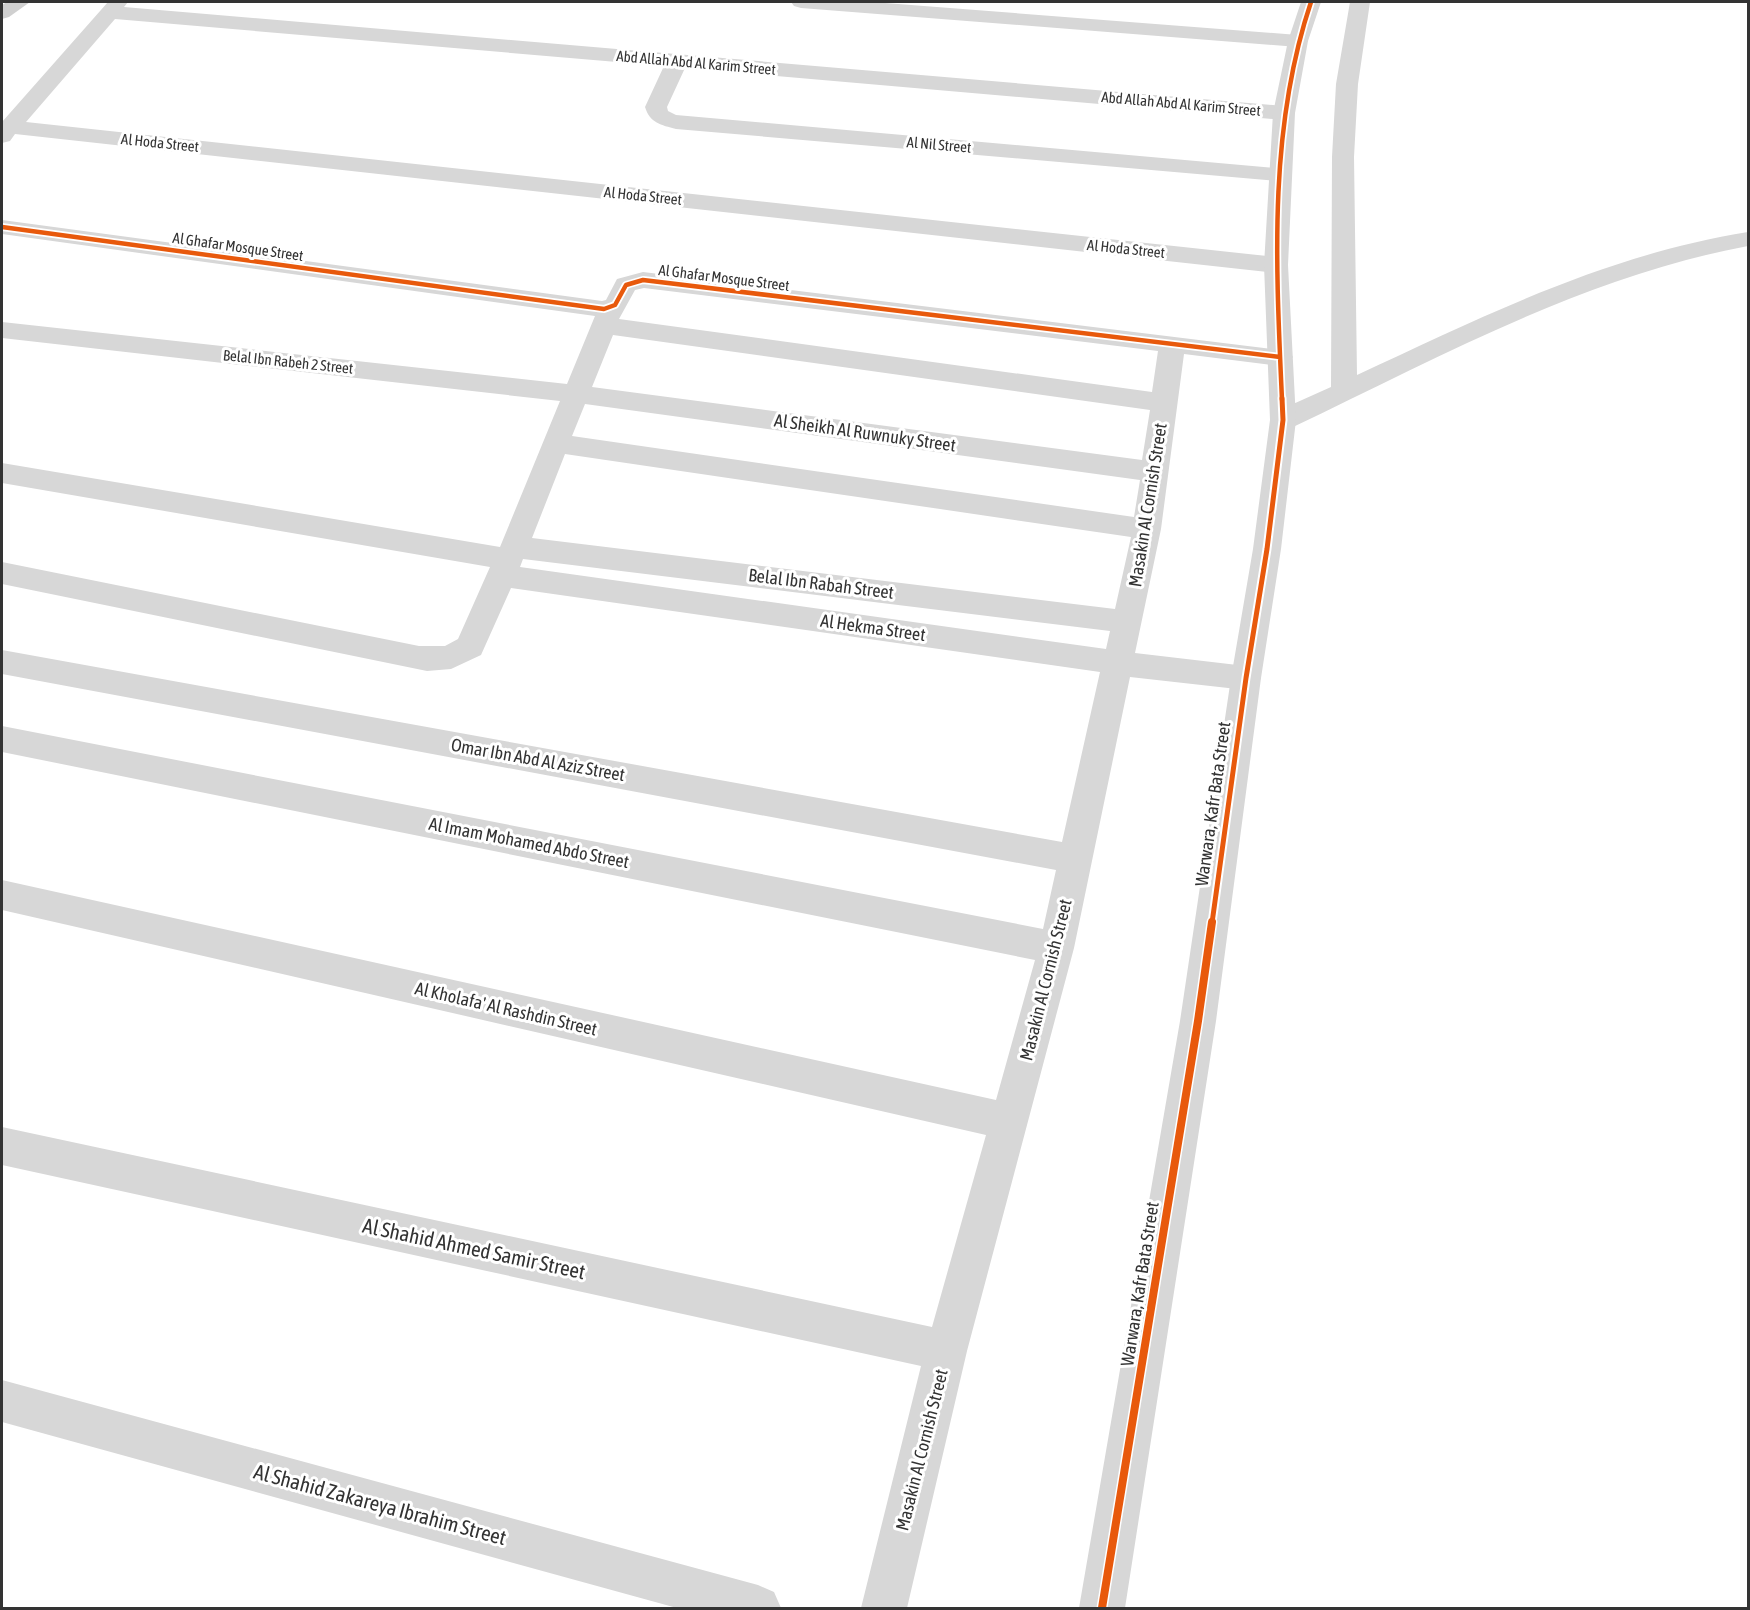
<svg xmlns="http://www.w3.org/2000/svg" width="1750" height="1610" viewBox="0 0 1750 1610" font-family="'Asap Condensed',sans-serif">
	<style>
		.lines { fill: none; stroke-linecap: round; stroke-linejoin: round }
		.minor { fill: #d7d7d7; fill-rule: evenodd }
		.tertiary { fill: #d7d7d7; fill-rule: evenodd }
		.secondary { fill: #d0d0d0; fill-rule: evenodd }
		.cycleway-far2-casing { stroke: #fff; stroke-width: 8 }
		.cycleway-far1-casing { stroke: #fff; stroke-width: 9 }
		.cycleway-casing { stroke: #fff; stroke-width: 11 }
		.cycleway-far2 { stroke: #e8590c; stroke-width: 4.5 }
		.cycleway-far1 { stroke: #e8590c; stroke-width: 5 }
		.cycleway { stroke: #e8590c; stroke-width: 8 }
		.labels { text-anchor: middle; stroke-width: 6; stroke-linejoin: round; paint-order: stroke }
		.far-street-label { font-size: 15px; fill: #333; stroke: #fff }
		.street-label { font-size: 18px; fill: #333; stroke: #fff }
		.near-street-label { font-size: 21px; fill: #333; stroke: #fff }
	</style>
	<rect width="100%" height="100%" fill="#fff"/>
	<g class="lines">
		<path class="minor" d="M108,2H128L124,7L1284,106L1292,108L1295,113L1292,118L1284,120L685,68L667,107L668,111L676,115L1287,169L1290,174L1287,179L1279,181L676,129C661,125 650,123 645,107L664,66L115,19L26,122L1276,257L1285,260L1288,265L1285,270L1276,273L15,134L10,141L2,143V122Z
			M791,2H872L1298,35L1305,37L1308,41L1305,45L1298,47L801,8L794,6Z
			M1350,2H1370L1358,84L1354,157L1357,375C1486,315 1606,255 1748,232V246C1586,276 1440,357 1293,427L1283,429L1273,427L1270,420L1273,413L1331,387L1332,157L1336,84Z
			M2,220L602,301L606,300L617,279L643,272L1289,351L1293,357L1289,363L1280,366L1184,354L1161,529L1135,653L1246,666L1257,669L1261,678L1257,687L1246,690L1130,677L1074,948L967,1351L907,1608H861L921,1366L2,1165V1127L932,1327L986,1135L2,910V880L996,1100L1035,960L2,752V726L1043,929L1056,870L2,674V650L1062,842L1100,672L511,588L481,655L451,669L427,671L2,584V562L419,646H445L458,639L490,567L2,483V463L500,547L560,401L2,338V322L567,384L595,316L2,234ZM644,288L1158,351L1152,392L619,319L635,290ZM613,335L1150,410L1142,460L592,387ZM585,404L1140,480L1134,517L572,436ZM565,454L1131,537L1115,609L532,538ZM523,559L1110,631L1106,649L520,567Z
			M2,1380L758,1585L774,1592L781,1608H677L2,1422Z"/>
		<path class="tertiary" d="M1301,2H1321L1308,41L1295,113L1288,265L1296,420L1281,549L1261,678L1216,1021L1125,1608H1079L1180,1021L1231,678L1253,549L1270,420L1264,265L1273,113L1288,41Z"/>
		<path class="secondary" d="M7,2H30L9,17L2,19V5Z"/>
		<g class="cycleway-far2-casing">
			<path id="cycleway-far2" d="M2,227L604,309L615,305L626,285L643,280L1280,357
				M1282,400C1276,267 1268,130 1311,2"/>
		</g>
		<g class="cycleway-far1-casing">
			<path id="cycleway-far1" d="M1212,923L1246,678L1267,549L1283,420L1282,398"/>
		</g>
		<g class="cycleway-casing">
			<path id="cycleway" d="M1102,1608L1198,1021L1212,922"/>
		</g>
		<use href="#cycleway-far2" class="cycleway-far2"/>
		<use href="#cycleway-far1" class="cycleway-far1"/>
		<use href="#cycleway" class="cycleway"/>
	</g>
	<g class="labels">
		<g class="far-street-label">
			<text transform="translate(696 63) rotate(5)" y="5">Abd Allah Abd Al Karim Street</text>
			<text transform="translate(1181 104) rotate(5)" y="5">Abd Allah Abd Al Karim Street</text>
			<text transform="translate(160 143) rotate(6)" y="5">Al Hoda Street</text>
			<text transform="translate(939 145) rotate(5)" y="5">Al Nil Street</text>
			<text transform="translate(643 196) rotate(6)" y="5">Al Hoda Street</text>
			<text transform="translate(238 247) rotate(8)" y="5">Al Ghafar Mosque Street</text>
			<text transform="translate(1126 249) rotate(6)" y="5">Al Hoda Street</text>
			<text transform="translate(724 278) rotate(7)" y="5">Al Ghafar Mosque Street</text>
			<text transform="translate(288 362) rotate(6)" y="5">Belal Ibn Rabeh 2 Street</text>
		</g>
		<g class="street-label">
			<text transform="translate(865 433) rotate(8)" y="6">Al Sheikh Al Ruwnuky Street</text>
			<text transform="translate(1148 505) rotate(-81)" y="6">Masakin Al Cornish Street</text>
			<text transform="translate(821 584) rotate(7)" y="6">Belal Ibn Rabah Street</text>
			<text transform="translate(873 628) rotate(8)" y="6">Al Hekma Street</text>
			<text transform="translate(538 760) rotate(10)" y="6">Omar Ibn Abd Al Aziz Street</text>
			<text transform="translate(1213 804) rotate(-82)" y="6">Warwara, Kafr Bata Street</text>
			<text transform="translate(529 843) rotate(11)" y="6">Al Imam Mohamed Abdo Street</text>
			<text transform="translate(1046 980) rotate(-76)" y="6">Masakin Al Cornish Street</text>
			<text transform="translate(506 1009) rotate(13)" y="6">Al Kholafa' Al Rashdin Street</text>
			<text transform="translate(1140 1284) rotate(-81)" y="6">Warwara, Kafr Bata Street</text>
			<text transform="translate(922 1450) rotate(-76)" y="6">Masakin Al Cornish Street</text>
		</g>
		<g class="near-street-label">
			<text transform="translate(474 1249) rotate(12)" y="7">Al Shahid Ahmed Samir Street</text>
			<text transform="translate(380 1505) rotate(15)" y="7">Al Shahid Zakareya Ibrahim Street</text>
		</g>
	</g>
	<rect width="1750" height="1610" fill="none" stroke="#333333" stroke-width="6"/>
</svg>
